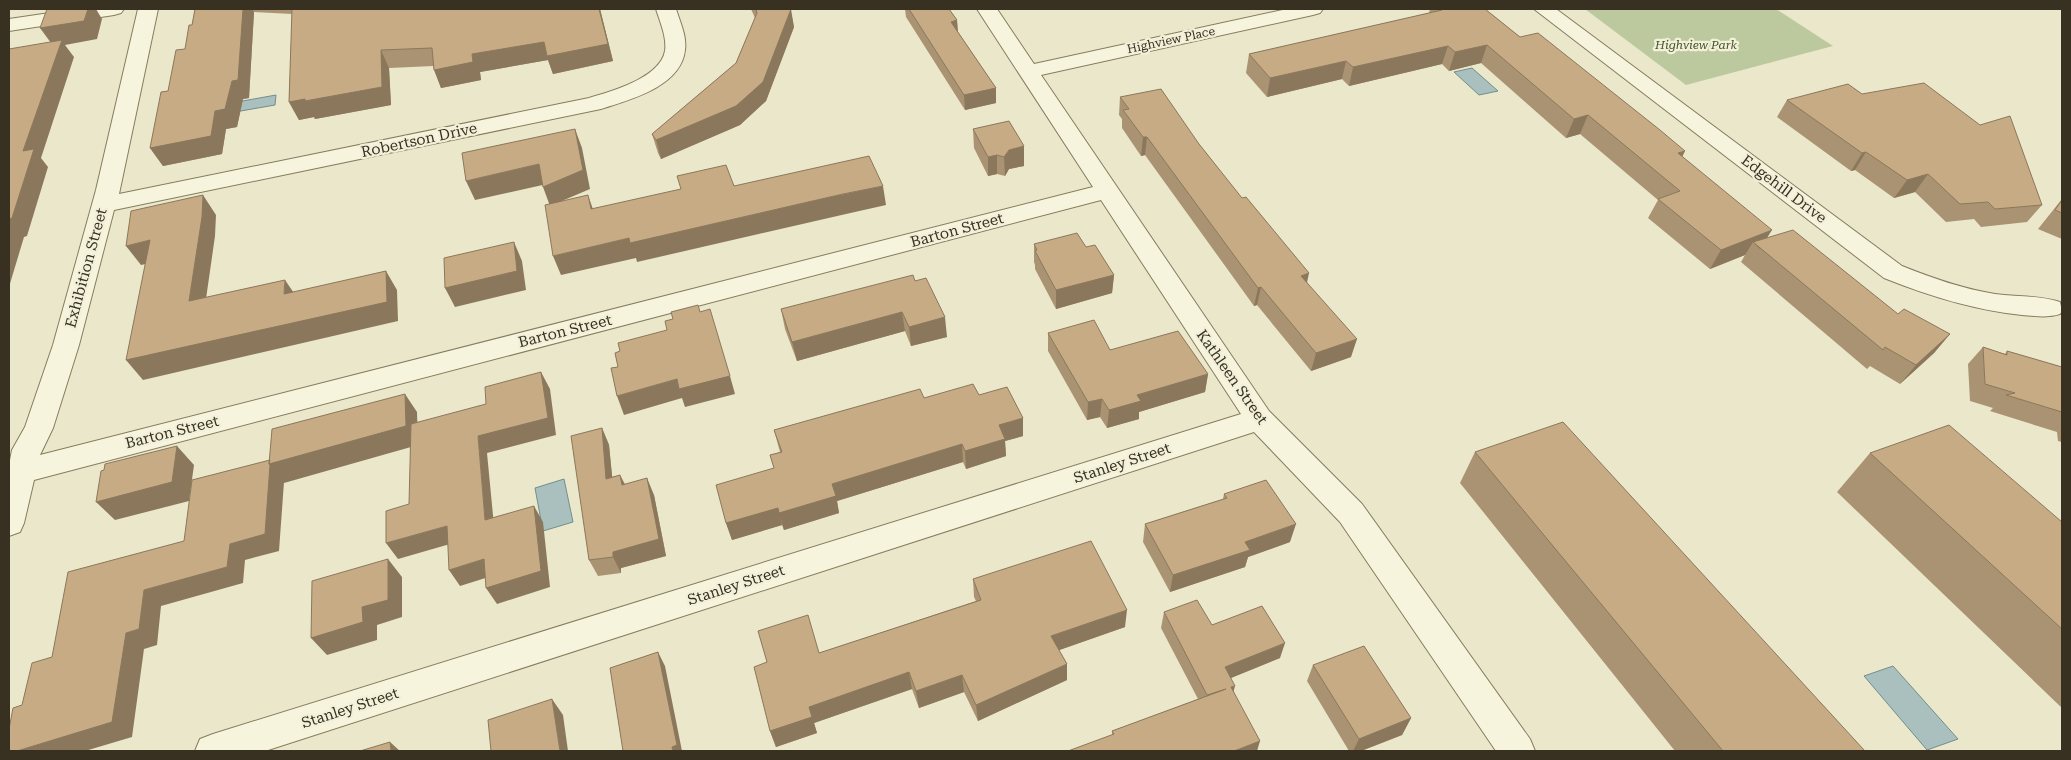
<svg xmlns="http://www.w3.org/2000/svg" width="2071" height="760" viewBox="0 0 2071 760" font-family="'Roboto Serif',serif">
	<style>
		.green { fill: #bcc99f }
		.water { fill: #aac0be; stroke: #718e8c }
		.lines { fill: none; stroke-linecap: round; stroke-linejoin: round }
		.minor-casing { stroke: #867c60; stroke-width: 2 }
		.minor { fill: #f6f4dd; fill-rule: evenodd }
		.wall { fill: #aa9372 }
		.shaded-wall { fill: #8b785c }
		.building { fill: #c6ab84; stroke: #8b785c }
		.labels { text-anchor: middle; stroke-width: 4.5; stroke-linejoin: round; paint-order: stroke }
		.far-street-label { font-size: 12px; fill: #383122; stroke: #f3f0d9 }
		.far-park-label { font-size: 12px; font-style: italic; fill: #41532a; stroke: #f3f0d9 }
		.street-label { font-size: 15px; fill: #383122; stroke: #f3f0d9 }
	</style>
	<rect width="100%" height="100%" fill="#ebe7ca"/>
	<path class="green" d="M1585,9H1776L1833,46L1686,85Z"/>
	<path class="water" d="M1472,68L1498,91L1479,95L1454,72Z
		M276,95L275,105L235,112L237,102Z
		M564,479L573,522L543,531L535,488Z
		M1893,666L1958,739L1927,750L1864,676Z"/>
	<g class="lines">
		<g class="minor-casing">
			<path id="minor" d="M77,9H124L121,13L114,15L9,31V19Z
				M138,9H158L119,194L589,98C612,91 660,78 665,51C667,37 660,22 656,9H676C680,22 687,36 685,50C681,87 629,100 601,109L114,210L79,345L53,428L40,455L1093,187L977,9H997L1034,64L1287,9H1323L1320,13L1313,15L1041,75L1269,411L1362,504L1530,739L1535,751H1496L1340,522L1254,432L265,751H195L200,739L213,734L1241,414L1101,200L34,480L24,523L20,532L9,536V465L12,450L25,427L53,345L96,190Z
				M1534,9H1556L1902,266C1932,278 1963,289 1995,294C2016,297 2039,295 2060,302L2062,311L2060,314C2048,318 2035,316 2022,315C1974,310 1929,296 1884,278Z"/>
		</g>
		<use href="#minor" class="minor"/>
	</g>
	<path class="wall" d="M195,9H600L613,61L553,74L548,60L480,72L481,80L441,88L433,66L389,68L391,105L315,119L314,117L299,120L289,102L292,14L254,12L249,98L243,99L237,127L226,129L222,154L163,166L150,148L168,91L185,49L192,25Z
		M751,9H790L794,27L766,101L740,125L661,159L658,153L652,134L736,63L755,18Z
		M905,9H949L957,20L958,32L996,88V103L965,110L906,17Z
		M1430,9H1485L1520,37L1682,157L1767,238L1898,314L1950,334L1934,353L1900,384L1870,366L1867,369L1741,262L1745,255L1710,269L1648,218L1658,200L1580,134L1566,138L1481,63L1449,71L1442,64L1349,86L1342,79L1267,97L1246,73L1249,54L1429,13Z
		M1862,94L2042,205L2027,222L1981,227L1974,219L1946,222L1915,192L1894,198L1855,170L1851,171L1777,117L1787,100Z
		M1120,97L1199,144L1307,282L1351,357L1311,371L1257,305L1254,306L1145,155L1141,156L1122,128V119L1119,115Z
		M973,129L1024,166L1009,169L1005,176L997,174L988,176L974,148Z
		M2062,199V239L2038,229Z
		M1034,244L1086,247L1114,275L1112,293L1056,309L1035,269V265L1034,262Z
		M915,281L947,337L911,346L905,331L797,361L785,329L781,309Z
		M1048,333L1110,350L1208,374L1205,392L1139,412V419L1107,428L1100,417L1087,420L1048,351Z
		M1983,347L2005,354L2007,351L2062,367V442L2058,441L2057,432L1990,411L1993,408L1970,401L1968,364Z
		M979,395L1023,436L1005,441L1006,456L966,469L963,462L837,501L839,513L784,530L782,525L732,540L726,523L774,468L770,455L780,452L774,430L924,398Z
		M602,428L609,445L612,477L620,475L625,484L654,495L666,556L621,568V573L598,576L589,560Z
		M1475,452L1865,751H1675L1460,483Z
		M1870,453L2062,522V708L1837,492Z
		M1224,494L1290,542L1248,557L1245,567L1170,592L1143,542L1145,524L1223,499Z
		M973,579L1125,627L1059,650L1067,664V680L978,721L964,692L919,708L912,689L814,723L817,733L776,747L770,731L819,653L976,601L974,597Z
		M1164,612L1212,625L1280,658L1231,678L1233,692L1112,735V731L1198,699L1161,628Z
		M1313,665L1411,718L1402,735L1361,751H1349L1307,681Z"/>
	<path class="shaded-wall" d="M88,9H96L102,19L97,39L65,45L74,57L41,158L48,167L27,236L24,237L9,287V219L23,151L54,47L40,28Z
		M243,9H252L254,12L249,98L243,99L237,127L226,129L222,154L163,166L150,148L215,111Z
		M599,9H600L613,61L553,74L548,60L480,72L481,80L441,88L434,70L472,54Z
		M791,9L794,27L766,101L740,125L661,159L656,140L736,106Z
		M957,20L958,35L951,22Z
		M1487,45L1481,63L1449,71L1455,52Z
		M1448,46L1442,64L1349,86L1353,67Z
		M381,50L389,68L391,105L315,119L314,117L299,120L289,102Z
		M1346,61L1342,79L1267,97L1270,78Z
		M996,88V103L965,110L964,95Z
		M1588,115L1580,134L1566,138L1574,119Z
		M575,129L582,148L590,189L550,206L543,187Z
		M1143,137H1147L1145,155L1141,156Z
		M1024,146V166L1009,169L1005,176L1004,157L1009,150Z
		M1685,151L1676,170L1678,153Z
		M1866,152L1855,170L1851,171L1862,153Z
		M997,155V174L988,176V157Z
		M539,164L547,184L475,200L466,181Z
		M1928,174L1915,192L1894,198L1907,180Z
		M883,186L886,205L846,214L637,262L636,258L561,275L553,256L629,238Z
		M203,195L216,215L215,236L203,320L189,301Z
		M588,195L595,215L591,209Z
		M1772,230L1760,249L1753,242L1745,255L1710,269L1721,250Z
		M150,240L165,260L141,265L126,246Z
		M514,242L522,261L526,290L455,307L445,288Z
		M386,271L397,290L398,321L143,380L126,360Z
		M1309,273L1305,292L1301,276Z
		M1114,275L1112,293L1056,309V290Z
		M285,280L298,299L284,294Z
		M1261,287L1257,305L1254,306L1258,288Z
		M902,312L905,331L797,361L792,342Z
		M945,317L947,337L911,346L909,327Z
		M1950,334L1934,353L1900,384L1916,365Z
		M1357,339L1351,357L1311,371L1316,353Z
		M541,372L550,389L556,435L487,453L495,536L485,520L478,436Z
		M1208,374L1205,392L1139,412V419L1107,428L1109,410L1137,395Z
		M730,376L735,394L685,407L682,398L624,415L617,396L677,379Z
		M405,394L417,412L418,445L284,483V482L279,551L245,560L243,583L161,606L157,645L144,649L132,737L85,751H17L144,590L230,544L269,464Z
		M1102,399L1100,417L1087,420L1088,402Z
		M1023,418V436L1005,441L1006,456L966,469L965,451L999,425Z
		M602,428L609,445L614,495L606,479Z
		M962,444L963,462L837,501L839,513L784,530L779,513L832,484Z
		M177,446L194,465L189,501L115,520L96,502Z
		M620,475L628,492L622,485Z
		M647,478L654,495L666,556L621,568V573L613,557V552Z
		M534,506L543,522L550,587L497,604L486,588Z
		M778,508L782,525L732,540L726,523Z
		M1296,524L1290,542L1248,557L1245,567L1170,592L1173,575L1245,542Z
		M447,526L457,542L398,559L386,543Z
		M388,559L402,577V617L377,625V640L327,655L311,638L362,607Z
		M484,559L495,575L460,586L449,570Z
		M1127,610L1125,627L1051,653V636Z
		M1285,643L1280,658L1221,682L1225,667Z
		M658,652L665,666L682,751H673L672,747Z
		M1067,664V680L978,721L976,705Z
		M909,672L912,689L814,723L817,733L776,747L770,731L809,707Z
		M962,675L964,692L919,708L916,691Z
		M1235,686L1231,701V687Z
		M552,699L563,715L568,751H560Z
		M1411,718L1402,735L1361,751H1353L1359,739Z
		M1260,741L1257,751H1234Z
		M390,742L400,751H391Z"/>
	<path class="building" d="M47,9H88L84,21L40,28Z
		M195,9H243L238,80L232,81L225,109L215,111L211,136L150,148L161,92L168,91L176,50L185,49L189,25H192Z
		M292,9H599L608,44L547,56L544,42L472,54L473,62L434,70L432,48L381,50L382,87L305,101V99L289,102Z
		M756,9H791L763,82L736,106L656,140L652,134L736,63L757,13Z
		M909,9H949L957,20L951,22L996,88L964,95Z
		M1439,9H1485L1520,37L1538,33L1660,130L1685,151L1678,153L1772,230L1721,250L1658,199L1680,191L1588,115L1574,119L1487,45L1455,52L1448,46L1353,67L1346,61L1270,78L1249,54L1442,10Z
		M62,40L23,151L34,149L12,218L9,219V49Z
		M1924,83L1980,125L2010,116L2042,205L1995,209L1988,202L1960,204L1928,174L1907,180L1866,152L1862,153L1787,100L1848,84L1862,94Z
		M1161,89L1199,144L1242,198L1246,197L1309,273L1301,276L1357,339L1316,353L1261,287L1258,288L1147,137H1143L1123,110L1129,109L1120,97Z
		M1009,121L1024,146L1009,150L1004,157L997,155L988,157L973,129Z
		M575,129L583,170L543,187L539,164L466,181L462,153Z
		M869,156L883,186L843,194L630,243L629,238L553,256L545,205L588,195L591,209L681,189L677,176L726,165L734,186Z
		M203,195L202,217L189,301L285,280L284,294L386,271L387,302L126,360L150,240L126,246L131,211Z
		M2062,200V213L2055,210Z
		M1793,230L1898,314L1904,309L1950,334L1916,365L1885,347L1883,350L1753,242Z
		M1077,233L1086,247L1095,245L1114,275L1056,290L1035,251L1037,250L1034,244Z
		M514,242L517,271L445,288L444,258Z
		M913,275L915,281L926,278L945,317L909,327L902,312L792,342L781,309Z
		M698,305L700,312L710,309L730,376L679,389L677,379L617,396L611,368L618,367L615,353L620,351L618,343L667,330L665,321L673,319L671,312Z
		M1094,320L1110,350L1178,331L1208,374L1137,395L1141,401L1109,410L1102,399L1088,402L1048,333Z
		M1983,347L2007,355V351L2062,367V412L2006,395L2015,393L1985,384Z
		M541,372L548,418L478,436L485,520L534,506L541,571L486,588L484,559L449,570L447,526L386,543V511L409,504L411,424L486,404L485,387Z
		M973,384L979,395L1007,387L1023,418L999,425L1005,439L965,451L962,444L832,484L836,496L779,513L778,508L726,523L716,485L774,468L770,455L782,452L774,430L920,389L924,398Z
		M405,394L406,426L269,464L272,429Z
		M1563,422L1865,751H1723L1475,452Z
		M1949,425L2062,522V629L1870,453Z
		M602,428L606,479L620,475L622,485L647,478L659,539L613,552V557L589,560L571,436Z
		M177,446L172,482L96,502L101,471L104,470L105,464Z
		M270,460L269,464L270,465L265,534L230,544L227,567L144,590L139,629L126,633L112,722L17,751H9V729L13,708L22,705L32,663L52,657L68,572L184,541L192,480Z
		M1266,480L1296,524L1245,542L1250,550L1173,575L1145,524L1227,498L1224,494Z
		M1091,541L1127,610L1051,636L1067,664L976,705L962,675L916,691L909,672L809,707L812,717L770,731L754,667L767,662L758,631L808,615L819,653L981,600L973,579Z
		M388,559V600L362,607L363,622L311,638L312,581Z
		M1197,600L1212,625L1262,606L1285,643L1225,667L1235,686L1231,687L1260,741L1234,751H1068L1114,734L1112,731L1226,689L1207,695L1164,612Z
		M1364,646L1411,718L1359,739L1313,665Z
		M658,652L677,745L672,747L673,751H623L610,668Z
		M552,699L560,751H491L488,720Z
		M390,742L391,751H360Z"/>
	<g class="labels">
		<g class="far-street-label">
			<text transform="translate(1171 40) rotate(-12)" y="4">Highview Place</text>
		</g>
		<g class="far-park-label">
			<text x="1696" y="49">Highview Park</text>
		</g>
		<g class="street-label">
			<text transform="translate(419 140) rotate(-12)" y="5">Robertson Drive</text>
			<text transform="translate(1784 189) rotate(37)" y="5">Edgehill Drive</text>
			<text transform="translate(957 230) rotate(-15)" y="5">Barton Street</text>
			<text transform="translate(86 268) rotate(-75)" y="5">Exhibition Street</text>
			<text transform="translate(565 331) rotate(-14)" y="5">Barton Street</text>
			<text transform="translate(1232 377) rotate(55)" y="5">Kathleen Street</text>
			<text transform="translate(172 432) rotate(-14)" y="5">Barton Street</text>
			<text transform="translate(1122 463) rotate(-18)" y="5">Stanley Street</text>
			<text transform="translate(736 585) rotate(-18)" y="5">Stanley Street</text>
			<text transform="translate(350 708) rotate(-18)" y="5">Stanley Street</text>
		</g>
	</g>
	<rect width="2071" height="760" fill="none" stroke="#383122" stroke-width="20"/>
</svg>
